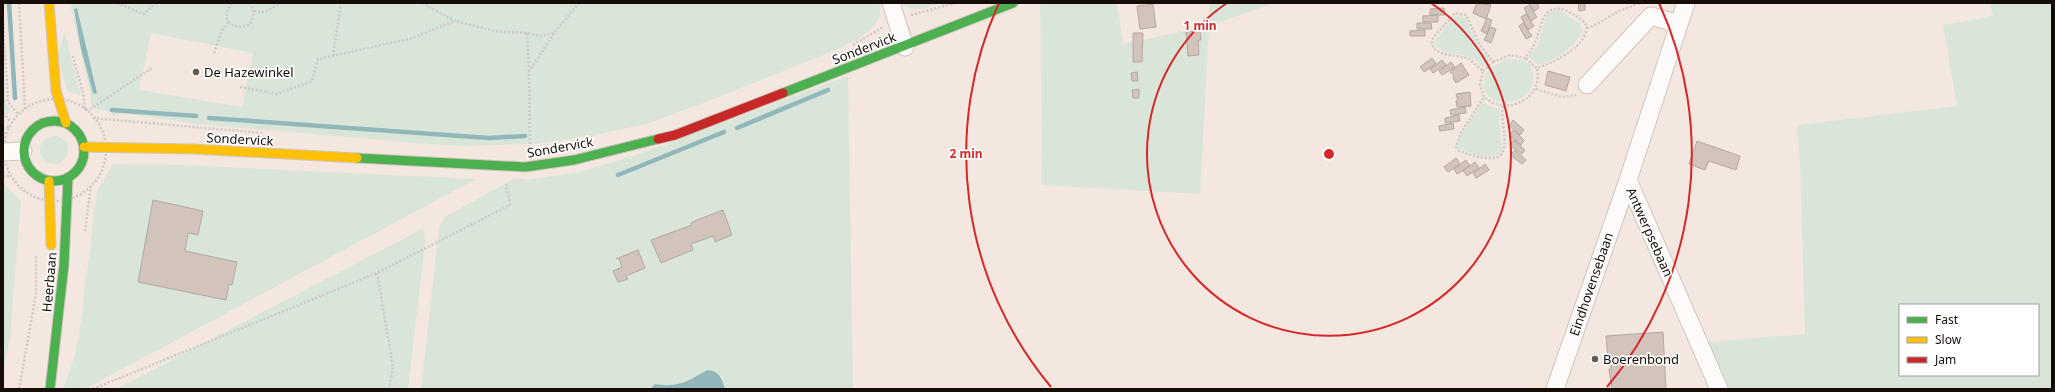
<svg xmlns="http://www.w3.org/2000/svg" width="2055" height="392" viewBox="0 0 2055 392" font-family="'Noto Sans',sans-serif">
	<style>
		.green { fill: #dae5d9; fill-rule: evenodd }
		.water { fill: #91b7ba }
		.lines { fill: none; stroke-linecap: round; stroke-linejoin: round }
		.stream { stroke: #91b7ba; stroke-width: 4.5 }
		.building { fill: #d2c3bb; stroke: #b3a8a2 }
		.street-casing { stroke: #d0c5bf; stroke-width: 19 }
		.fast-casing { stroke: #d0c5bf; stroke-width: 11 }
		.slow-casing { stroke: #d0c5bf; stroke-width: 11 }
		.jam-casing { stroke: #d0c5bf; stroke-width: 11 }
		.path { stroke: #ccc9c6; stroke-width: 2.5; stroke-dasharray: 2 2; stroke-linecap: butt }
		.street { stroke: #fdfbfa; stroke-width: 17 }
		.fast { stroke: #4caf50; stroke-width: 9 }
		.slow { stroke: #ffc107; stroke-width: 9 }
		.jam { stroke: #c62828; stroke-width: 9 }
		.ring { fill: none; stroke: #d62828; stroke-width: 2 }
		.poi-dot { fill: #645953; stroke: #fff; stroke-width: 1.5 }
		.labels { text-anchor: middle; stroke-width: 3.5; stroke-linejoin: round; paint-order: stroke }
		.street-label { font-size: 13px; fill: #160d08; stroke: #fff }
		.poi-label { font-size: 13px; fill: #160d08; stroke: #fff; text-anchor: start }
		.centre { fill: #d62828; stroke: #fff; stroke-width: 2 }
		.ring-label { font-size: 12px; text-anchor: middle; font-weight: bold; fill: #d62828; stroke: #fff; stroke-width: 3.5; stroke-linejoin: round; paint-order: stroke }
	</style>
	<rect width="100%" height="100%" fill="#f4e7df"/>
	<path class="green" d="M70,3H879C886,27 859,38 840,48L706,102L646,124L591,136L536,144L467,146L440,145L196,124L123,113L112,116V112L96,109L91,105L90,92ZM151,33L253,53L242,107L139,90Z
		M901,3H941C926,8 914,14 901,3Z
		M1040,3H1117L1123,44L1209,26V3H1274L1209,26L1200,194L1041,185L1042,147Z
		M1990,3H2052V389H1727L1706,342L1805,334L1800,162L1797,125L1957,106L1943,25L1993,16ZM1900,305H2038V375H1900Z
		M1555,10H1560L1580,24L1582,32C1575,47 1554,61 1538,65L1528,56L1537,47L1547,15Z
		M1457,16L1466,19L1481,51L1490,60L1482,67C1468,48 1444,58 1436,46L1434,42L1437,38L1454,17Z
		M65,33L81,96L67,91L58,55Z
		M3,57L6,103L11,111L7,114L3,108Z
		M1514,59L1522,60L1530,65C1551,111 1464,116 1488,70L1504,60Z
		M848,76L853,389H725L722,377L707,370C689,380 676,388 655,384L650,389H421L439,227L445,217L515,178L527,180L580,172L636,155Z
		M1483,101L1489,106L1500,109L1499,120L1502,149C1497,164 1469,154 1459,148L1458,145C1459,130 1477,115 1483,101Z
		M40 150a14 14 0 1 1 28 0a14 14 0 1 1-28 0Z
		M113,164L182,165L476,179L85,389L63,388L74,359L79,336L97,191Z
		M3,183L21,201L10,337L3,372Z
		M422,229L425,233V243L408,389H116Z"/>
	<path class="water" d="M77,8L97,93L95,94L93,93L81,49L74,9Z
		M707,370C719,371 722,378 725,389H650L655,384C678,388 688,381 707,370Z"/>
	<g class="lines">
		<path class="stream" d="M9,3L15,98
			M112,110L196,116
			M209,118L489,138L525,136
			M737,128L828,90
			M618,175L724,132"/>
	</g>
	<path class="building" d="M1477,3L1491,5L1486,19L1473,13Z
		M1529,3H1537L1539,8L1534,11Z
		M1578,3H1585V10L1579,11Z
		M1153,4L1156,27L1140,29L1137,6Z
		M1529,5L1537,17L1531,21L1524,8Z
		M1444,8L1445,15H1430V9Z
		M1526,14L1534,26L1528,30L1521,17Z
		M1438,15V22H1423V16Z
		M1487,18L1492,20L1487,34L1481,31Z
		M1417,23H1431L1432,29H1417Z
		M1523,23L1532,36L1526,39L1519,26Z
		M1490,27L1496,29L1491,43L1484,40Z
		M1425,30V36H1410V31Z
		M1200,31L1201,40H1198L1199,55L1188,56L1186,32Z
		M1133,33H1143L1142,62H1133Z
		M1432,58L1436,64L1424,72L1420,67Z
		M1442,60L1446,65L1433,73L1430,69Z
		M1451,62L1455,67L1442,75L1439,71Z
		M1461,63L1469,75L1456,83L1453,78L1454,76L1450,72Z
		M1548,71L1570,77L1566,91L1545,85Z
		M1137,72L1138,81H1132L1131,73Z
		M1139,89V98H1133L1132,90Z
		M1470,92L1471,106L1457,107L1456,101L1458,100L1456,94Z
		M1465,107L1466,113L1451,115L1450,110Z
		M1459,115L1460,121L1445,123V118Z
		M1513,120L1524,130L1520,135L1509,126Z
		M1453,123L1454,129L1440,131L1439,126Z
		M1514,130L1524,140L1521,145L1509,135Z
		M1514,140L1525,150L1522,154L1510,145Z
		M1697,141L1740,156L1736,170L1709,161L1705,170L1689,164Z
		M1515,150L1526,160L1522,164L1510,155Z
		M1456,158L1460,164L1448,172L1444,167Z
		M1466,160L1470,166L1457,174L1454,169Z
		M1475,162L1479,168L1467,176L1463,171Z
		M1485,164L1489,170L1476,178L1473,173Z
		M153,200L203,211L198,235L188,233L185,251L237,262L232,285L229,284L226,300L138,282Z
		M723,210L732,235L715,242L713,236L691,244L693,250L661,263L651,240L692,225L691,223L697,220Z
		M638,250L645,268L626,276L628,279L618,282L613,271L622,267L619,258L616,259Z
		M1663,332L1666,389H1612L1609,369H1611V361H1608L1606,336Z"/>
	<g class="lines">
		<g class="street-casing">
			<path id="street" d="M891,3L905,47
				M1686,3L1628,180L1719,389
				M1587,85L1651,16L1679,24
				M3,152L23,151
				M1555,389L1628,180"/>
		</g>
		<g class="fast-casing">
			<path id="fast" d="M783,93L1013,3
				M24 151a30 30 0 1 1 60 0a30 30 0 1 1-60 0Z
				M357,158L525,167L574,160L658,139
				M50,389L64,265L68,178"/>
		</g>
		<g class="slow-casing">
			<path id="slow" d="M49,3L56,91L66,123
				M84,147L194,149L357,158
				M49,181L51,245"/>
		</g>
		<g class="jam-casing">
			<path id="jam" d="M658,139L675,135L783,93"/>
		</g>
		<path class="path" d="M19,3L25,109
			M117,3L144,14L156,3
			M232,3C219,19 232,32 250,24C254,16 255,10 250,3
			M422,3L455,21L495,31L527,33L541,36L554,33L579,3
			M254,11C265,14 271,9 279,3
			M911,15L955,3
			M3,23L8,102L19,115
			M1587,28L1593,26L1619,11L1640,3
			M527,33L529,71
			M853,45L883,27
			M214,53L222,30L229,22
			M73,56L83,93L85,109
			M333,56L341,3
			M1493,62L1510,55L1525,58C1528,54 1532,50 1534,45C1542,30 1541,0 1567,11C1575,15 1582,19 1587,26C1586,48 1554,62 1537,68L1525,58
			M1483,71L1493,62L1480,45L1466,15L1455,13L1433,38L1432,43L1434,49L1443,54L1468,58L1483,71L1480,85L1484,97L1493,103L1503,106C1499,122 1515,159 1491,158C1479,158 1468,155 1458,150L1456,147L1460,134L1484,97
			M240,87L277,94L312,81L318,59L409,39L455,21
			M1536,89L1562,97L1576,95
			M4 150a51 51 0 1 1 102 0a51 51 0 1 1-102 0Z
			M1503,106C1526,105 1541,91 1537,68
			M86,110L92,108L152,68
			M3,113L12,123
			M93,118L262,133
			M3,128L9,127
			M3,133H7
			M530,148L529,72L554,33
			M3,176H11
			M85,231L91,186
			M377,273L393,367L389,389
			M19,389L36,294V256
			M93,389L377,273L510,205L506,184"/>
		<use href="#street" class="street"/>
		<use href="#fast" class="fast"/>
		<use href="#slow" class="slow"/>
		<use href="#jam" class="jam"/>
	</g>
	<g class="ring">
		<path d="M1431 3A182 182 0 1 1 1227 3"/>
		<path d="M1051 387A363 363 0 0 1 999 3M1659 3A363 363 0 0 1 1607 387"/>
	</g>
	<g class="poi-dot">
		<circle cx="196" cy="72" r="4"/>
		<circle cx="1595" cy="359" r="4"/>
	</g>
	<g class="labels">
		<g class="street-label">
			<text transform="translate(864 48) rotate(-21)" y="5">Sondervick</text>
			<text transform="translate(240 139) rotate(3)" y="5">Sondervick</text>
			<text transform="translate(560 147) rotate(-10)" y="5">Sondervick</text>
			<text transform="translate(1650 232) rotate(66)" y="5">Antwerpsebaan</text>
			<text transform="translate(49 282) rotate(-85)" y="5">Heerbaan</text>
			<text transform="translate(1591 284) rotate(-71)" y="5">Eindhovensebaan</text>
		</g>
		<g class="poi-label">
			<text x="204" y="77">De Hazewinkel</text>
			<text x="1603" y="364">Boerenbond</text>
		</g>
	</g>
	<circle cx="1329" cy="154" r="6" class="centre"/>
	<g class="ring-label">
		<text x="1200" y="30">1 min</text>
		<text x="966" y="158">2 min</text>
	</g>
	<rect width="2055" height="392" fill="none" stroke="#160d08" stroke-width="8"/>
	<rect x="1899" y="304" width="140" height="72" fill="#ffffff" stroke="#a29e9c"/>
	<rect x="1907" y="317" width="20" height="6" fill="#4caf50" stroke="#a29e9c"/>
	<text x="1935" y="324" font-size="12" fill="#160d08">Fast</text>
	<rect x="1907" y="337" width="20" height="6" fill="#ffc107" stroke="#a29e9c"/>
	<text x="1935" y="344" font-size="12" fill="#160d08">Slow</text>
	<rect x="1907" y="357" width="20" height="6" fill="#c62828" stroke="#a29e9c"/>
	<text x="1935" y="364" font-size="12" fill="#160d08">Jam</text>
</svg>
